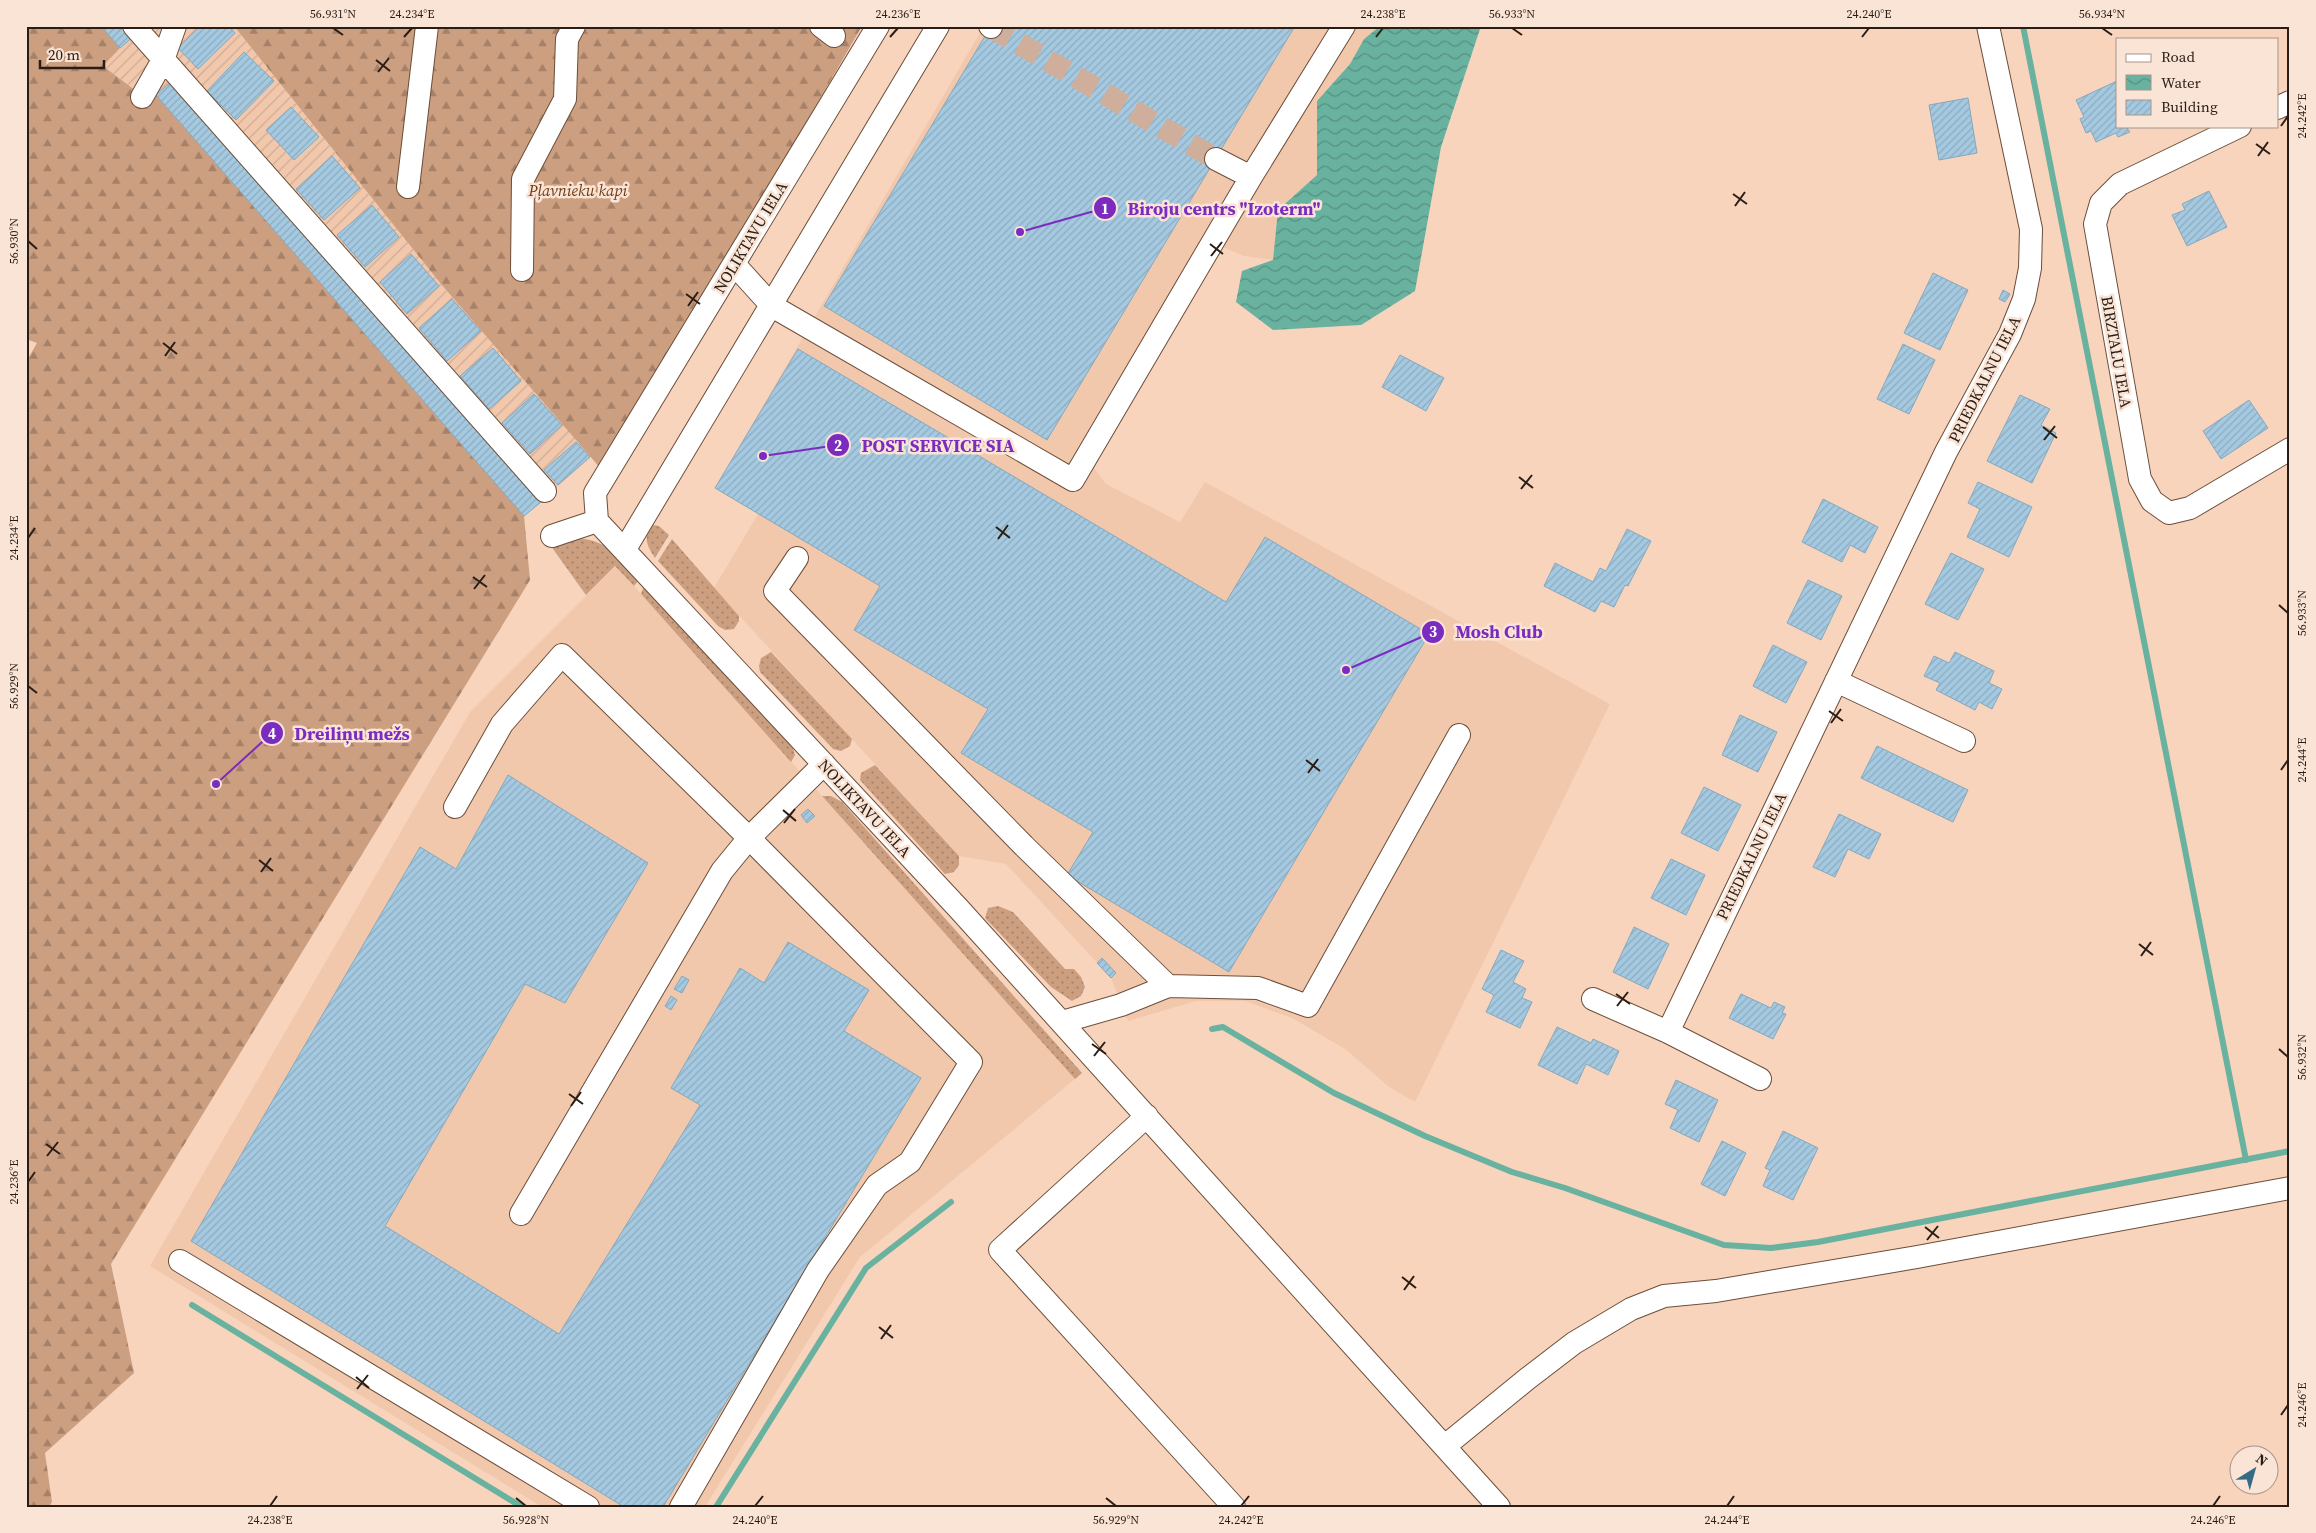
<svg xmlns="http://www.w3.org/2000/svg" width="2316" height="1533" viewBox="0 0 2316 1533" font-family="'Source Serif 4',serif">
	<style>
		.built { fill: #f2c8ad }
		.industrial { fill: url(#industrial-furrows) }
		.grass { fill: url(#grass-dots) }
		.forest { fill: url(#forest-firs) }
		.water { fill: url(#water-waves) }
		.lines { fill: none; stroke-linecap: round; stroke-linejoin: round }
		.stream { stroke: #68b29f; stroke-width: 6 }
		.building { fill: url(#building-hatch); stroke: #84a8be }
		.minor-tunnel { stroke: #cfaf9b; stroke-width: 22; stroke-dasharray: 22 11; stroke-linecap: butt }
		.minor-casing { stroke: #6c4e3a; stroke-width: 24 }
		.minor { stroke: #fff; stroke-width: 22 }
		.ticks { fill: none; stroke: #2a1d15; stroke-width: 2 }
		.labels { text-anchor: middle; stroke-width: 5; stroke-linejoin: round; paint-order: stroke }
		.park-label { font-size: 16px; font-style: italic; fill: #6f3d15; stroke: #fae4d6 }
		.street-label { font-size: 16px; fill: #2a1d15; stroke: #fae4d6 }
		.leader { fill: none; stroke: #7b2cbf; stroke-width: 2 }
		.callout-dot { fill: #7b2cbf; stroke: #fae4d6; stroke-width: 2 }
		.mark-label { font-size: 15px; text-anchor: middle; font-weight: bold; fill: #fff }
		.callout-label { font-size: 18px; text-anchor: middle; font-weight: bold; fill: #7b2cbf; stroke: #fae4d6; stroke-width: 5; stroke-linejoin: round; paint-order: stroke }
		.neatline { fill: none; stroke: #2a1d15; stroke-width: 2 }
		.ticks-label { font-size: 12px; text-anchor: middle; fill: #2a1d15 }
	</style>
	<defs>
		<pattern id="industrial-furrows" width="10" height="10" patternUnits="userSpaceOnUse" patternTransform="scale(1.25)"><rect width="10" height="10" fill="#f2c8ad"/><path d="M-1 1l2-2M0 10L10 0M9 11l2-2" fill="none" stroke="#d0ab94"/></pattern>
		<pattern id="grass-dots" width="8" height="8" patternUnits="userSpaceOnUse" patternTransform="scale(1.25)"><rect width="8" height="8" fill="#cc9f81"/><path d="M2 2h.1M6 6h.1" fill="none" stroke="#a68168" stroke-width="1.8" stroke-linecap="round"/></pattern>
		<pattern id="forest-firs" width="22" height="20" patternUnits="userSpaceOnUse" patternTransform="scale(1.25)"><rect width="22" height="20" fill="#cc9f81"/><path d="M5 1l3.5 6h-7zM16 11l3.5 6h-7z" fill="#a68168"/></pattern>
		<pattern id="water-waves" width="16" height="10" patternUnits="userSpaceOnUse" patternTransform="scale(1.25)"><rect width="16" height="10" fill="#68b29f"/><path d="M0 5q4-4 8 0t8 0" fill="none" stroke="#569080"/></pattern>
		<pattern id="building-hatch" width="6" height="6" patternUnits="userSpaceOnUse" patternTransform="scale(1.25)"><rect width="6" height="6" fill="#a4c9e0"/><path d="M-1 1l2-2M0 6l6-6M5 7l2-2" fill="none" stroke="#8dacbf"/></pattern>
	</defs>
	<rect width="100%" height="100%" fill="#f8d4bd"/>
	<path class="built" d="M984,26H1380L1364,39L1350,64L1317,101V175L1278,210L1273,260L1244,256L1220,246L1094,468L1106,484L1180,522L1205,482L1610,704L1415,1102L1389,1087L1345,1049L1292,1018L1245,1001H1196L1128,1021L1111,978L1006,864L959,856L714,588L758,514L715,488Z
		M616,566L1075,1079L860,1257L705,1507H542L150,1266L470,712Z"/>
	<path class="industrial" d="M101,26H234L441,284L592,456L524,516L157,96L151,103L103,66L120,48Z"/>
	<path class="grass" d="M653,525L659,526L669,535L655,558C647,546 642,536 653,525Z
		M579,538C611,542 618,557 638,581L634,586L615,566L586,595L548,542Z
		M672,539L739,616V621L734,629L725,630L718,626L658,561Z
		M644,586L792,745L795,755L791,762L641,594Z
		M771,652L852,739L850,746L841,751L833,749L760,672L759,666L761,658Z
		M875,765L959,856V865L954,872L945,874L860,780L861,773Z
		M822,796H831L842,802L1082,1073L1075,1079Z
		M998,906L1013,912L1065,969H1074L1081,977L1085,987L1081,996L1072,1001L1051,987L985,918L988,908Z"/>
	<path class="forest" d="M26,26H101L120,48L103,66L152,103L156,95L524,516L530,580L111,1264L134,1373L45,1453L52,1502L49,1507H26V362L37,343L26,339Z
		M234,26H862L633,423L602,470L441,284Z"/>
	<path class="water" d="M1380,26H1481L1441,147L1415,291L1361,325L1273,330L1236,302L1242,271L1273,260L1278,210L1317,175V101L1350,64L1364,39Z"/>
	<g class="lines">
		<path class="stream" d="M2023,26L2246,1160
			M1212,1029L1223,1027L1334,1093L1425,1136L1512,1172L1565,1188L1724,1245L1771,1248L1818,1242L2290,1151
			M192,1305L522,1507
			M716,1507L866,1268L951,1202"/>
	</g>
	<path class="building" d="M101,26H125L134,36L120,48Z
		M200,26H228L235,33L198,69L178,48Z
		M991,26H1295L1047,440L824,306Z
		M244,52L274,81L236,120L207,91Z
		M174,79L546,498L524,516L156,95Z
		M2117,81V126H2130L2127,128L2130,132L2118,137L2116,133L2096,142L2091,131L2086,133L2080,119L2084,117L2076,100Z
		M1968,98L1977,153L1939,160L1929,105Z
		M291,107L319,137L294,160L266,130Z
		M332,156L360,188L324,220L296,189Z
		M2209,191L2227,227L2187,246L2172,215L2185,210L2182,204Z
		M372,205L399,237L365,267L337,235Z
		M411,254L439,286L407,314L380,282Z
		M1933,273L1968,290L1940,350L1904,333Z
		M2003,290L2010,294L2005,302L1999,299Z
		M452,299L481,331L447,361L419,328Z
		M1903,344L1935,360L1909,414L1877,399Z
		M493,348L521,381L489,409L460,376Z
		M798,349L1226,602L1265,537L1429,634L1229,972L1067,875L1093,832L961,753L988,709L854,630L880,586L715,488Z
		M1400,355L1444,378L1426,411L1382,387Z
		M534,394L562,425L530,454L502,423Z
		M2020,395L2050,409L2041,425L2056,433L2032,483L1987,461Z
		M2249,400L2268,428L2221,459L2203,431Z
		M576,442L590,457L558,485L544,470Z
		M1978,482L2032,507L2009,557L1967,537L1980,509L1968,503Z
		M1823,499L1878,527L1865,553L1850,545L1842,562L1802,542Z
		M1627,529L1651,541L1628,586L1625,585L1614,607L1601,601L1595,612L1544,586L1555,563L1593,582L1600,568L1606,571Z
		M1951,553L1984,569L1958,620L1925,604Z
		M1808,580L1842,596L1821,640L1787,623Z
		M1773,645L1807,662L1786,703L1753,686Z
		M1955,652L1994,671L1989,683L2002,689L1992,709L1979,702L1975,710L1936,690L1940,683L1924,676L1934,656L1949,663Z
		M1740,715L1777,732L1758,772L1722,755Z
		M1877,746L1968,790L1953,822L1861,778Z
		M508,775L648,863L565,1003L525,984L385,1226L559,1334L700,1105L671,1088L740,968L764,983L788,942L869,990L844,1031L921,1078L663,1507H624L191,1241L420,847L456,869Z
		M1704,787L1741,805L1718,851L1681,833Z
		M808,809L815,816L807,823L801,815Z
		M1839,814L1881,834L1869,859L1848,849L1835,877L1813,867Z
		M1671,859L1705,875L1686,915L1651,898Z
		M1634,927L1669,944L1648,989L1613,972Z
		M1501,950L1524,961L1513,982L1526,989L1522,998L1532,1002L1520,1028L1486,1012L1494,995L1482,989Z
		M1102,958L1116,973L1111,978L1097,963Z
		M682,976L689,980L682,993L674,989Z
		M1741,994L1771,1008L1774,1002L1785,1007L1782,1013L1786,1014L1773,1039L1729,1018Z
		M671,996L677,1000L671,1010L665,1006Z
		M1557,1027L1591,1043L1593,1039L1619,1051L1608,1075L1586,1064L1577,1084L1538,1065Z
		M1676,1080L1718,1100L1699,1142L1670,1128L1678,1110L1665,1104Z
		M1783,1131L1818,1148L1793,1200L1763,1186L1770,1170L1765,1168Z
		M1722,1141L1746,1153L1725,1196L1701,1184Z"/>
	<g class="lines">
		<path class="minor-tunnel" d="M991,27L1216,159"/>
		<g class="minor-casing">
			<path id="minor" d="M134,26L545,491
				M821,26L834,36
				M878,26L595,493L597,521L959,909L1499,1507
				M990,26L991,27
				M142,97L163,60L175,26
				M2277,108L2290,102
				M2240,126L2120,184L2101,203L2095,224L2140,479L2152,501L2169,513L2190,508L2290,449
				M1216,159L1251,177
				M408,187L427,26
				M734,264L772,306L1073,480L1251,177L1344,26
				M522,270L523,179L565,99L567,39L574,26
				M552,536L597,521
				M625,549L938,26
				M797,558L775,591L1024,846L1168,986
				M1836,681L1964,741
				M455,807L502,724L562,655L749,838L971,1062L910,1162L877,1185L818,1270L681,1507
				M1593,999L1668,1032L1760,1079
				M1062,1022L1121,1005L1168,986L1258,988L1308,1006L1459,735
				M1668,1032L1946,452L2010,334L2024,299L2030,268L2031,229L1988,26
				M1147,1116L1000,1250L1234,1507
				M521,1214L722,871L749,838L824,764
				M180,1261L588,1507
				M1445,1446L1527,1379L1574,1343L1631,1309L1664,1296L1716,1291L1917,1257L2290,1188"/>
		</g>
		<use href="#minor" class="minor"/>
	</g>
	<path class="ticks" d="M333,28L343,35M1512,28L1522,35M2102,28L2112,35M404,37L412,28M890,37L898,28M1376,37L1383,28M1862,37L1869,28M376,60L390,71M378,72L389,58M2281,126L2288,116M2256,144L2270,154M2258,156L2268,142M1733,194L1747,204M1735,206L1745,192M28,241L37,249M1210,244L1223,254M1211,256L1222,242M686,294L700,304M688,306L698,292M163,343L177,354M165,356L175,342M2043,427L2057,438M2044,440L2055,426M1519,477L1533,488M1521,489L1532,475M996,527L1010,538M28,538L35,528M998,539L1008,525M473,577L487,587M474,589L485,575M2279,605L2288,613M28,686L37,693M1829,711L1843,721M1831,723L1841,709M1306,760L1320,771M2281,770L2288,760M1308,773L1318,759M783,810L796,821M784,823L795,809M259,860L273,871M261,872L271,858M2139,944L2153,955M2141,956L2151,942M1616,994L1630,1004M1617,1006L1628,992M1092,1044L1106,1054M2279,1049L2288,1057M1094,1056L1105,1042M569,1094L583,1104M571,1106L581,1092M46,1144L60,1154M47,1156L58,1142M28,1182L35,1172M1925,1227L1939,1238M1927,1240L1938,1226M1402,1277L1416,1288M1404,1290L1414,1276M879,1327L893,1338M881,1339L891,1325M356,1377L369,1388M357,1389L368,1375M2281,1415L2288,1405M516,1498L526,1506M1106,1498L1116,1506M270,1506L277,1496M755,1506L763,1496M1241,1506L1249,1496M1727,1506L1734,1496M2213,1506L2220,1496"/>
	<g class="labels">
		<g class="park-label">
			<text x="578" y="196">Pļavnieku kapi</text>
		</g>
		<g class="street-label">
			<text transform="translate(750 237) rotate(-59)" y="6">NOLIKTAVU IELA</text>
			<text transform="translate(2117 352) rotate(80)" y="6">BIRZTALU IELA</text>
			<text transform="translate(1984 379) rotate(-63)" y="6">PRIEDKALNU IELA</text>
			<text transform="translate(865 808) rotate(47)" y="6">NOLIKTAVU IELA</text>
			<text transform="translate(1751 856) rotate(-64)" y="6">PRIEDKALNU IELA</text>
		</g>
	</g>
	<path class="leader" d="M1020 232L1105 208M763 456L838 445M1346 670L1433 632M216 784L272 733"/>
	<g class="callout-dot">
		<circle cx="1020" cy="232" r="5"/>
		<circle cx="763" cy="456" r="5"/>
		<circle cx="1346" cy="670" r="5"/>
		<circle cx="216" cy="784" r="5"/>
		<circle cx="1105" cy="208" r="12"/>
		<circle cx="838" cy="445" r="12"/>
		<circle cx="1433" cy="632" r="12"/>
		<circle cx="272" cy="733" r="12"/>
	</g>
	<g class="mark-label">
		<text x="1105" y="214">1</text>
		<text x="838" y="451">2</text>
		<text x="1433" y="637">3</text>
		<text x="272" y="739">4</text>
	</g>
	<g class="callout-label">
		<text x="1224" y="215">Biroju centrs "Izoterm"</text>
		<text x="938" y="452">POST SERVICE SIA</text>
		<text x="1499" y="638">Mosh Club</text>
		<text x="352" y="740">Dreiliņu mežs</text>
	</g>
	<rect width="2316" height="1533" fill="none" stroke="#fae4d6" stroke-width="55"/>
	<rect x="2116" y="38" width="162" height="90" fill="#fae4d6" stroke="#a79489"/>
	<rect x="2126" y="54" width="25" height="8" fill="#ffffff" stroke="#a79489"/>
	<text x="2161" y="62" font-size="15" fill="#2a1d15">Road</text>
	<rect x="2126" y="75" width="25" height="15" fill="url(#water-waves)" stroke="#a79489"/>
	<text x="2161" y="88" font-size="15" fill="#2a1d15">Water</text>
	<rect x="2126" y="100" width="25" height="15" fill="url(#building-hatch)" stroke="#a79489"/>
	<text x="2161" y="112" font-size="15" fill="#2a1d15">Building</text>
	<g transform="translate(2254 1470) rotate(37)"><circle r="24" fill="#fae4d6" stroke="#a79489"/>
	<path d="M0-4L9 19L0 12L-9 19Z" fill="#376a87"/>
	<text y="-8" font-size="14" font-weight="bold" text-anchor="middle" fill="#2a1d15">N</text>
	</g>
	<path d="M40 60v8h64v-8" fill="none" stroke="#2a1d15" stroke-width="2.5"/>
	<text x="48" y="60" font-size="15" fill="#2a1d15" stroke="#fae4d6" stroke-width="4" paint-order="stroke">20 m</text>
	<rect x="28" y="28" width="2260" height="1478" class="neatline"/>
	<g class="ticks-label">
		<text x="333" y="18">56.931°N</text>
		<text x="412" y="18">24.234°E</text>
		<text x="898" y="18">24.236°E</text>
		<text x="1383" y="18">24.238°E</text>
		<text x="1512" y="18">56.933°N</text>
		<text x="1869" y="18">24.240°E</text>
		<text x="2102" y="18">56.934°N</text>
		<text transform="translate(2302 116) rotate(-90)" y="4">24.242°E</text>
		<text transform="translate(14 241) rotate(-90)" y="4">56.930°N</text>
		<text transform="translate(14 538) rotate(-90)" y="4">24.234°E</text>
		<text transform="translate(2302 613) rotate(-90)" y="4">56.933°N</text>
		<text transform="translate(14 686) rotate(-90)" y="4">56.929°N</text>
		<text transform="translate(2302 760) rotate(-90)" y="4">24.244°E</text>
		<text transform="translate(2302 1057) rotate(-90)" y="4">56.932°N</text>
		<text transform="translate(14 1182) rotate(-90)" y="4">24.236°E</text>
		<text transform="translate(2302 1405) rotate(-90)" y="4">24.246°E</text>
		<text x="270" y="1524">24.238°E</text>
		<text x="526" y="1524">56.928°N</text>
		<text x="755" y="1524">24.240°E</text>
		<text x="1116" y="1524">56.929°N</text>
		<text x="1241" y="1524">24.242°E</text>
		<text x="1727" y="1524">24.244°E</text>
		<text x="2213" y="1524">24.246°E</text>
	</g>
</svg>
